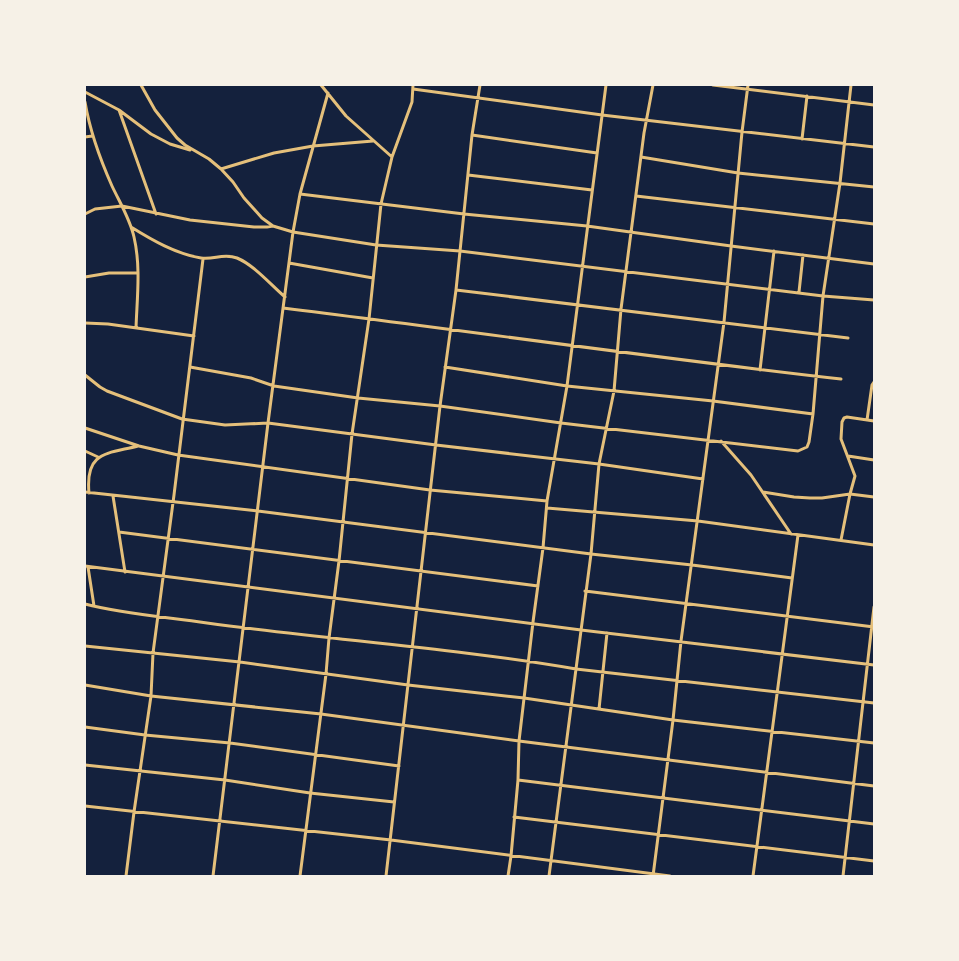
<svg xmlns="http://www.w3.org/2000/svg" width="959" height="961" viewBox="0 0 959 961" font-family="Bitter,serif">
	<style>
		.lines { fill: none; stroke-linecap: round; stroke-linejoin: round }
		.minor { stroke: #e5c07b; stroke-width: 3 }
	</style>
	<rect width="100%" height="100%" fill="#14213d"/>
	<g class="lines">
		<path class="minor" d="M141,85L155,110L177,138L185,145L209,159L221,169L233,182L244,198L262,218L273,226L293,232L376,245L460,251L823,296L874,300
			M321,85L346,116L392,157
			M713,85L874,105
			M413,89L602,115L874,147
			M85,92L119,110L151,134L170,144L190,150
			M85,102C90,132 100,159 112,186C120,203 130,219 134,237C141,267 137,298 136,328
			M119,110L156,214
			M472,135L597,153
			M85,137L92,136
			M802,139L807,96
			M641,157L738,173L874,187
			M221,169L274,153L313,146L373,141
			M468,175L592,190
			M300,194L464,214L587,226L731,246L874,264
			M636,196L874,224
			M85,214L95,209L122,206L190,220L254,227H267L273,226
			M131,227C152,240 176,254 201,258C214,260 223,253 237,258C254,265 271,285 285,297
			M289,263L373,278
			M85,277L109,273H138
			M456,290L848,338
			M799,292L803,255
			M283,308C469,331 655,358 841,379
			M85,323L108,324L194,336
			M190,367L251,378L274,386L358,398L440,406L561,423L798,451L807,447L809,442L813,414L823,296L840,183L851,85
			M445,367L567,386L713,401L813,414
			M760,370L774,251
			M85,375L100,387L107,391L182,419L225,425L268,423L436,445L599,464L703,479
			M867,420L872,385L874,382
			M85,428L139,446L178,455L430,490L547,501
			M721,441L751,475L791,534
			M85,451L98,457
			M848,456L874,460
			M85,492L258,511L591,554L692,565L792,578
			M763,492L794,497L810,498H822L850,494L874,497
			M89,493C85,451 107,454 138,446
			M113,496L125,572
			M547,508L698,521L874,545
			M119,532L538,586
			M841,540L850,494L855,476L841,439L842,422L844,418L847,417L874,421
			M85,566L581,630L874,665
			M88,567L94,606
			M585,591L874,627
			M85,604C124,614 167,617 207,623C330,640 454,648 576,669L874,703
			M85,646L240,662L408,685L524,698L673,720L874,743
			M85,685L151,696L321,714L519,741L874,786
			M599,709L607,633
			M85,727L145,735L230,743L399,766
			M85,765L225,780L310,793L394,802
			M518,780L874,824
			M85,806L391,840L670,876
			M514,817L874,861
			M126,876L134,812L151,696L153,653L174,495L203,259
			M213,876L268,423L293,232L300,194L328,93
			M300,876L326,674L329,638L339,561L352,434L369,319L381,204L392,157L412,102L413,85
			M386,876L440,406L456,290L472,135L480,85
			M508,876L511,856L518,780L519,741L533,622L543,548L547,501L567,386L606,85
			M549,876L591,554L599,464L614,391L621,309L644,133L653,85
			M653,876L673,720L681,641L724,322L742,132L748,85
			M753,876L798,535
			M843,876L874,607"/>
	</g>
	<rect width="959" height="961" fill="none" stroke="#f6f1e7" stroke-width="172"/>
</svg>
